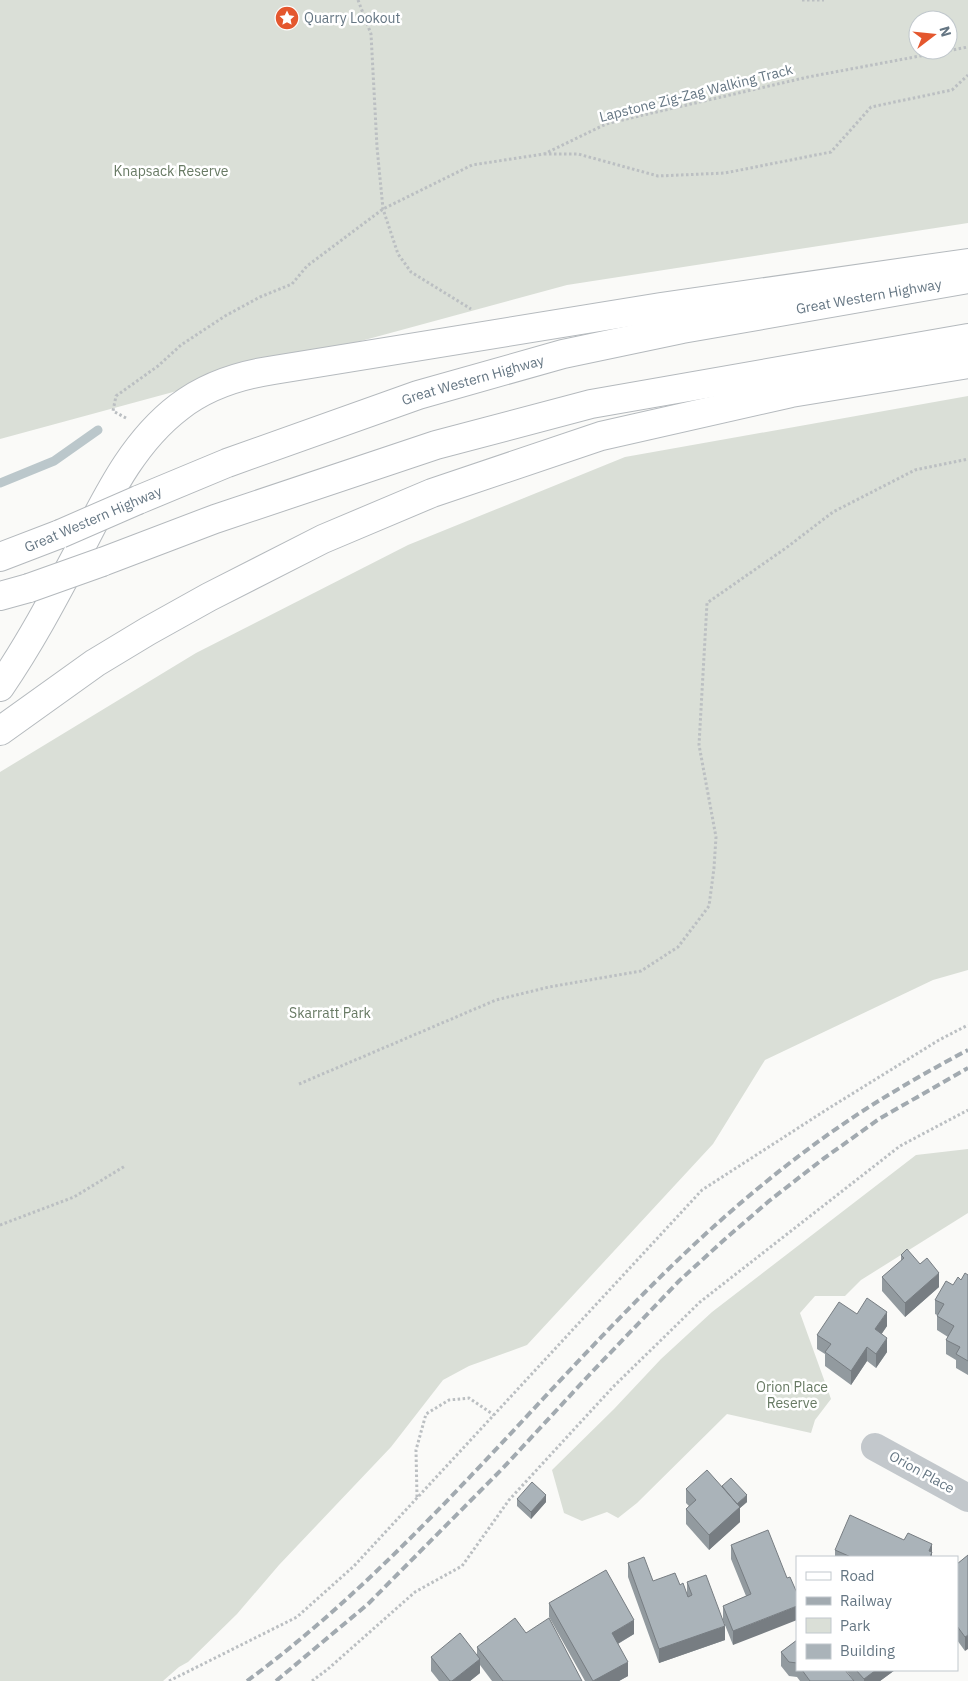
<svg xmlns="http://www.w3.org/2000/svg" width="968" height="1681" viewBox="0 0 968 1681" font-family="'IBM Plex Sans',sans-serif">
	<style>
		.green { fill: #dadfd7; fill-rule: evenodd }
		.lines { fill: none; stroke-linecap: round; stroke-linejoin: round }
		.stream { stroke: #bbc7cb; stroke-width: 9 }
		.major-casing { stroke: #b5babe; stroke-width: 30 }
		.highway-casing { stroke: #b4b9bd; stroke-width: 30 }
		.path { stroke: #bbbfc2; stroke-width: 3; stroke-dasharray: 2.5 2.5; stroke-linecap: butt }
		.minor { stroke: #c3c8cc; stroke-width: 28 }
		.major { stroke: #fff; stroke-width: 28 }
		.highway { stroke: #fff; stroke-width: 28 }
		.rail { stroke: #a2aab0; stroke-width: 4; stroke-dasharray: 8 4; stroke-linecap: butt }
		.highway-bridge-casing { stroke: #b4b9bd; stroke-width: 30; stroke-linecap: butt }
		.highway-bridge { stroke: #fff; stroke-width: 28 }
		.wall { fill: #929a9f }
		.shaded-wall { fill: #777d82 }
		.building { fill: #aab3b9; stroke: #777d82 }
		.labels { text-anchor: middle; stroke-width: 5; stroke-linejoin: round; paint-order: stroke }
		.poi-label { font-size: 14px; fill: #657683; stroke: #fff; text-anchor: start }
		.street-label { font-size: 14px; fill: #657683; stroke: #fff }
		.park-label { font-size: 14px; fill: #687a64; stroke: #fff }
	</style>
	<rect width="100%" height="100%" fill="#fafaf8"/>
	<path class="green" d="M0,0H968V223L567,285L0,439ZM918,20H948V50H918Z
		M968,396V970L933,980L765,1060L713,1144L527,1345L469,1366L443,1380L391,1447L279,1565L237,1614L188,1662L179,1667L163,1681H0V772L196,653L408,545L625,457Z
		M968,1149V1213L861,1280L845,1296H815L800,1313L831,1399L815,1420L811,1433L727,1414L637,1503L618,1518L607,1512L582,1521L564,1513L552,1470L614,1409L661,1359L712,1312L916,1155Z"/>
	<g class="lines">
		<path class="stream" d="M0,483L54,461L98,430"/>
		<g class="major-casing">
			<path id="major" d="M0,687C31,642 56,594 82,545C108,495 133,442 179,407C206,386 240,375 274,370L661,307L968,263
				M0,731L95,663L148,631L209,597L323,539L432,493L601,436L791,393L968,364"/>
		</g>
		<g class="highway-casing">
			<g id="highway">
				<path id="s1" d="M138,500L227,463L418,395L563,354L682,329L968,279"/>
				<path d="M0,557L60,534"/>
				<path d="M102,562L215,519L436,445L591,404L968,338"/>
				<path d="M0,596L29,588"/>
			</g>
		</g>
		<path class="path" d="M358,0L371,34L377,147L383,209L398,254L411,272L471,309
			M802,0H824
			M544,154H578L658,176L725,173L831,152L871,107L952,90L968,75
			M126,418L113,411L116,396L158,366L181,345L225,316L260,297L292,284L307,266L383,209L472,165L544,154L606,124L639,116L808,77L968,47
			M299,1084L496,1000L549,987L641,971L678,947L709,906L714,868L716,837L699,745L707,603L786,548L833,512L915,470L968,459
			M0,1225L74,1197L125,1166
			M417,1497L416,1450L426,1414L449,1400L469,1398L494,1415
			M169,1681L297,1617L354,1566L702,1190L826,1110L939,1040L968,1025
			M312,1681L328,1669L415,1592L462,1566L509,1500L613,1387L700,1302L900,1146L968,1110"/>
		<path class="minor" d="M875,1447L968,1498"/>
		<use href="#major" class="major"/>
		<use href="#highway" class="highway"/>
		<path class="rail" d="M247,1681C418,1555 545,1383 700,1239C761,1183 828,1130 900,1088C922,1075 945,1062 968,1050
			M276,1681L368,1604L503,1468L591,1373L679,1281L724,1240L769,1201L823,1159L879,1119L968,1068"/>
		<g class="highway-bridge-casing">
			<path id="highway-bridge" d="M60,534L138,500
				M29,588L102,562"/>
		</g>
		<use href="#highway-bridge" class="highway-bridge"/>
	</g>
	<path class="wall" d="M901,1255L920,1264L939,1287L905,1317L882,1291V1277L901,1261Z
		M968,1275V1375L956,1368V1360L946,1354V1340L948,1337L937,1330V1315L935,1314V1300L953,1285Z
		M857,1314L887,1326L881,1334L887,1352L876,1368L867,1361L851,1385L825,1366V1354L817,1349V1335Z
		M722,1486L747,1502L740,1508V1522L709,1550L686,1524V1509L689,1506L686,1503V1489Z
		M517,1499L546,1502L531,1519L517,1506Z
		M904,1540L932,1544V1557H835V1550Z
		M731,1545L787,1578L733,1645L723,1620V1606L746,1596L731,1559Z
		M968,1555L965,1651L957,1640V1564Z
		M628,1563L653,1581L680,1585L687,1595V1582L725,1640L659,1663L628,1577Z
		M549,1603L634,1634L618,1644L628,1676L619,1681H585L549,1617Z
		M526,1633L582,1681H492L480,1665V1673L470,1681H439L431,1671V1657L477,1655V1647Z
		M797,1640V1670H845L854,1681H800L797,1677L789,1676L781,1666V1652Z
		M846,1670H895L880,1681H854Z"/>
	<path class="shaded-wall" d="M939,1273V1287L905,1317V1303Z
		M887,1312V1326L875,1344V1329Z
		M887,1338V1352L876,1368V1354Z
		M867,1347V1361L851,1385V1371Z
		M546,1495V1502L531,1519V1512Z
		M747,1495V1502L740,1508V1522L709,1550V1535L734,1507Z
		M932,1544V1557H929V1551Z
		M797,1606V1620L733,1645V1631Z
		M634,1620V1634L612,1647V1633Z
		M725,1626V1640L659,1663V1649Z
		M968,1635V1649L965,1651V1637Z
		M480,1659V1673L470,1681H452Z
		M628,1662V1676L619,1681H593Z
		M876,1670H895L880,1681H864V1679Z"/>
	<path class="building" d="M907,1249L920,1264L927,1258L939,1273L905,1303L882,1277L904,1258L901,1255Z
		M965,1273L968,1275V1361L956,1354L960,1347L946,1340L954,1326L937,1316L944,1304L935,1300L946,1281L953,1285L958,1277L961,1280Z
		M867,1298L887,1312L875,1329L887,1338L876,1354L867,1347L851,1371L825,1352L831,1344L817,1335L839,1302L857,1314Z
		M707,1470L740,1507L709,1535L686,1509L696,1500L686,1489Z
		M731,1478L747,1495L737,1504L722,1486Z
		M532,1482L546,1495L531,1512L517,1499Z
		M850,1515L904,1540L908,1533L932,1544L929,1551L932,1552L930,1557H851L835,1550Z
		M768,1530L787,1578L790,1577L797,1593V1606L733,1631L723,1606L751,1594L731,1545Z
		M968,1555V1635L965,1637L957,1626V1564Z
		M644,1557L653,1581L675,1573L680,1585L683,1583L688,1597L692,1595L687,1582L706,1575L725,1626L659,1649L628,1563Z
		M606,1570L634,1620L612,1633L628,1662L593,1681L549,1603Z
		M515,1618L526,1633L549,1618L582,1681H503L477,1647Z
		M460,1633L480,1659L452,1681H450L431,1657Z
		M797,1640V1663L789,1662L781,1652Z
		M802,1670H845L854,1681H810Z
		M856,1670H876L864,1679Z"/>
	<defs>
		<g id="sight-disc" transform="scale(1.25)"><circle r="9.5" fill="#e4572e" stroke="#fff"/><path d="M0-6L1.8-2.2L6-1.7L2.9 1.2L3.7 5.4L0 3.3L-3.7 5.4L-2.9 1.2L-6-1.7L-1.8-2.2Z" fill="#fff"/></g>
	</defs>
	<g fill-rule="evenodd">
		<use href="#sight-disc" x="287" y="18"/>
	</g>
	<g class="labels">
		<g class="poi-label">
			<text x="304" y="23">Quarry Lookout</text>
		</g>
		<g class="street-label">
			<text transform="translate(696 93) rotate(-14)" y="5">Lapstone Zig-Zag Walking Track</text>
			<text dy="5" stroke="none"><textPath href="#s1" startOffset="761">Great Western Highway</textPath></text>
			<text dy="5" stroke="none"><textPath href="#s1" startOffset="356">Great Western Highway</textPath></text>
			<text transform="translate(93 519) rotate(-23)" y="5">Great Western Highway</text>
			<text transform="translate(922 1472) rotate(29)" y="5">Orion Place</text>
		</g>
		<g class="park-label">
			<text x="171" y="176">Knapsack Reserve</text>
			<text x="330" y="1018">Skarratt Park</text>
			<text x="792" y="1392">Orion Place<tspan x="792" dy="16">Reserve</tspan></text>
		</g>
	</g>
	<rect x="796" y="1556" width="162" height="115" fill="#ffffff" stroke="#c1c8cd"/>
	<rect x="806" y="1572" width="25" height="8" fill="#ffffff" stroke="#c1c8cd"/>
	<text x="840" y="1581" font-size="15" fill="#657683">Road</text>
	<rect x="806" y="1597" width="25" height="8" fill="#a2aab0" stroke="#c1c8cd"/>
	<text x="840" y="1606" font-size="15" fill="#657683">Railway</text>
	<rect x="806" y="1618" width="25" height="15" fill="#dadfd7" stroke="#c1c8cd"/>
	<text x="840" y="1631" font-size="15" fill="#657683">Park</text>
	<rect x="806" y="1644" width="25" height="15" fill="#aab3b9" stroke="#c1c8cd"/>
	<text x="840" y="1656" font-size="15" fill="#657683">Building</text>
	<g transform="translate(933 35) rotate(74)"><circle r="24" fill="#ffffff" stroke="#c1c8cd"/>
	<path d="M0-4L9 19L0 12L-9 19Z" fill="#e4572e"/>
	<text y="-8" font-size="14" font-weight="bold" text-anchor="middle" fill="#657683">N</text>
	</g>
</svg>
